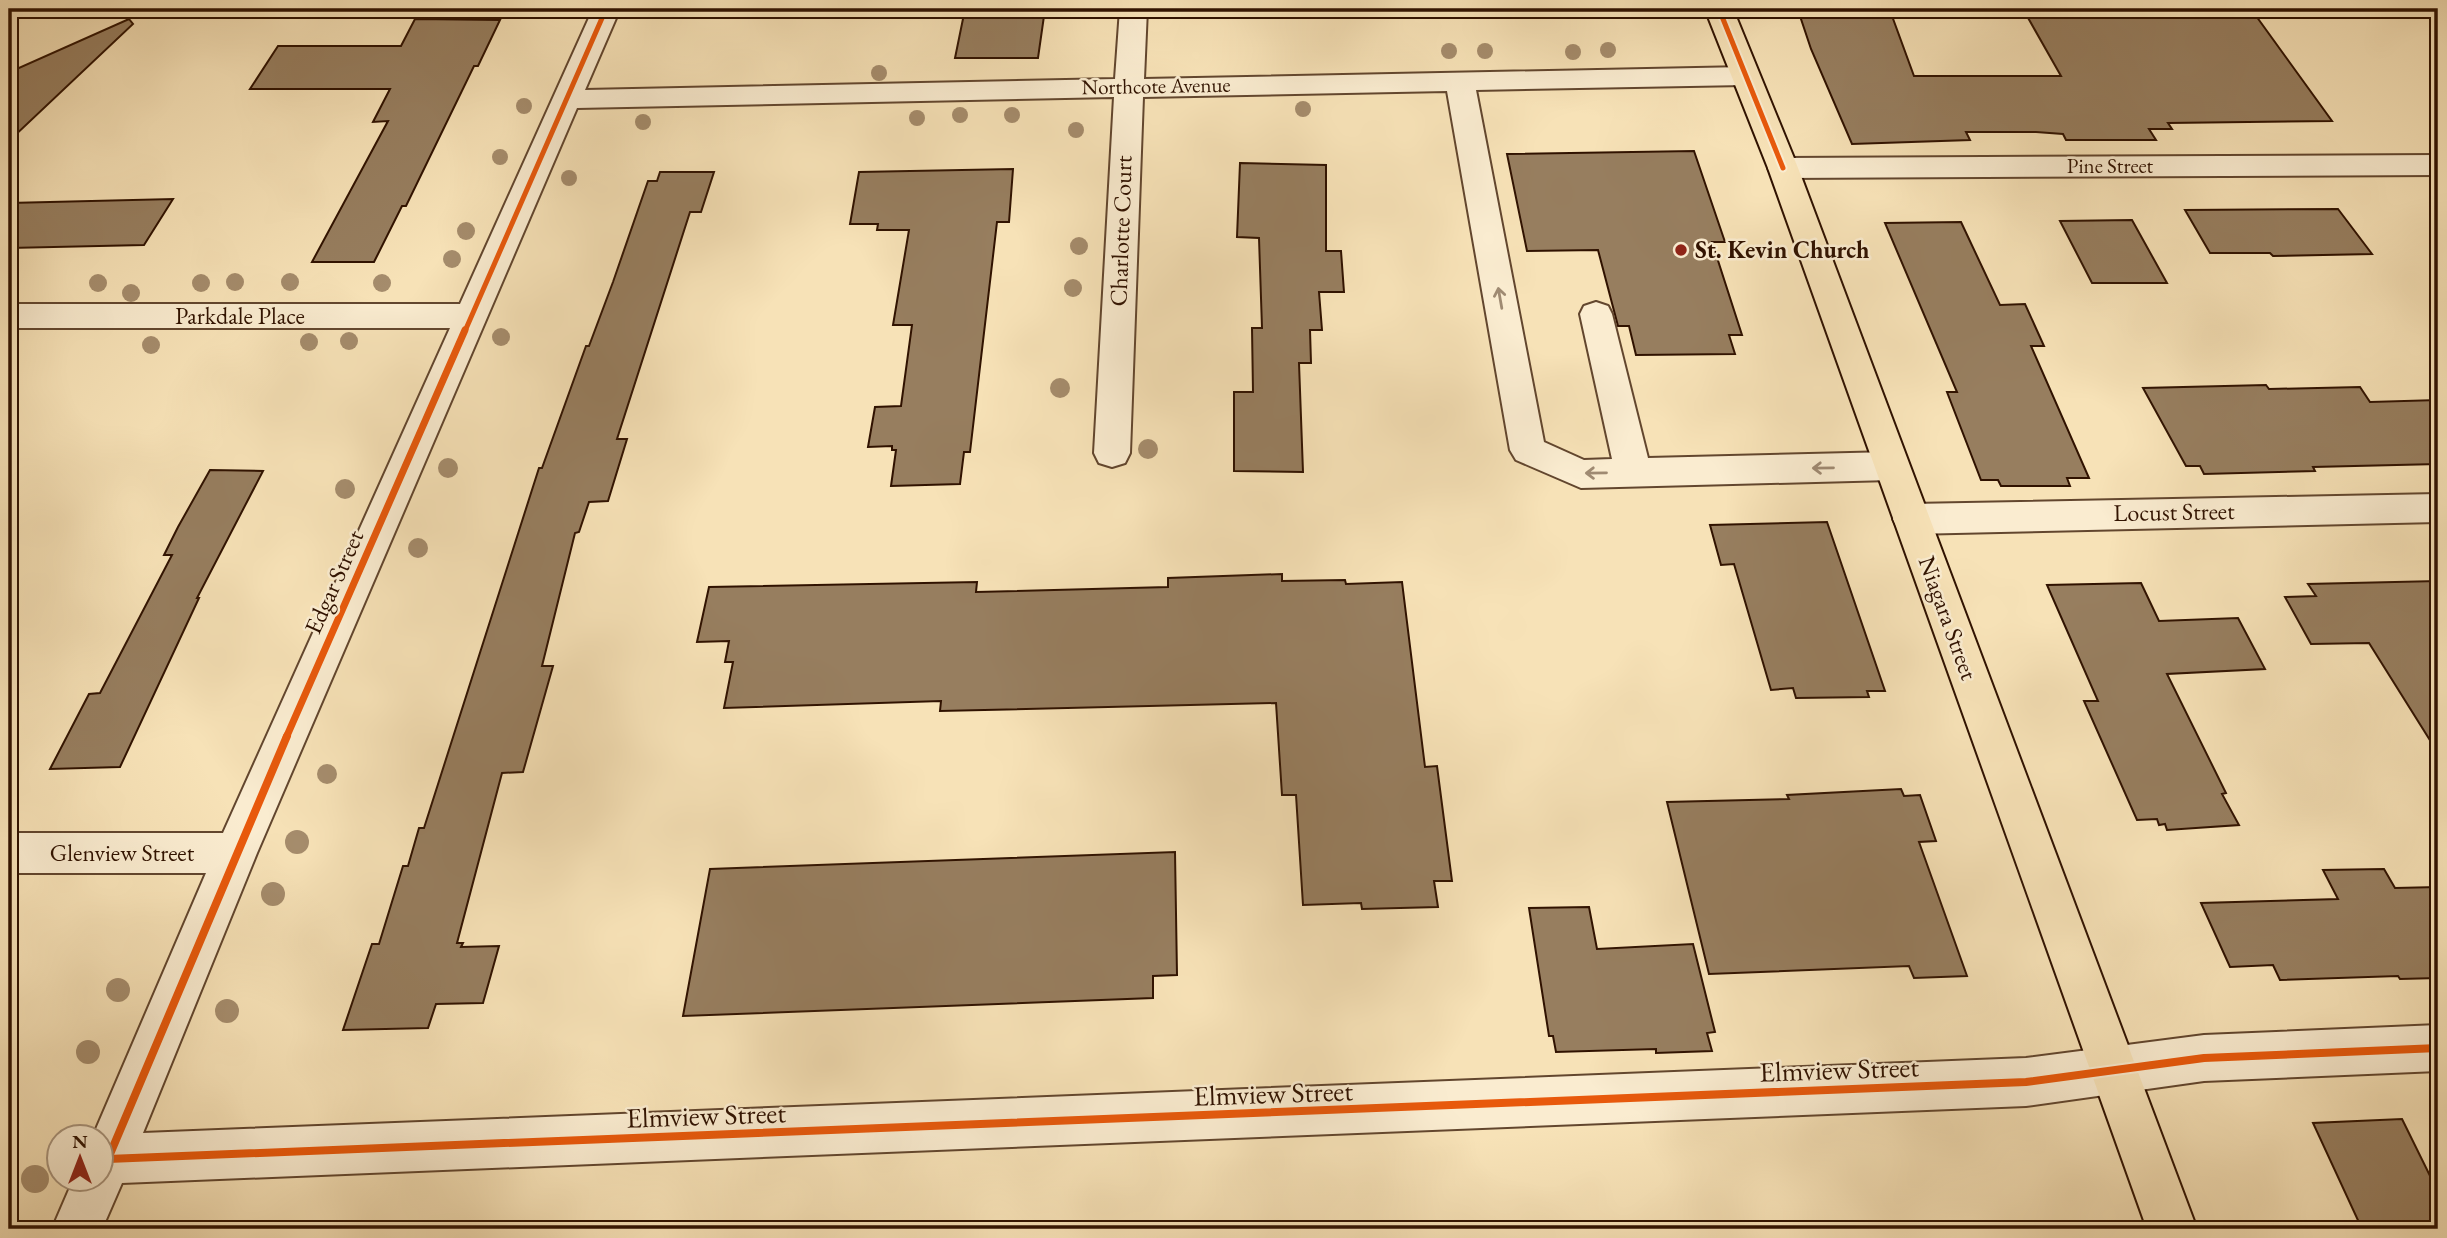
<svg xmlns="http://www.w3.org/2000/svg" width="2447" height="1238" viewBox="0 0 2447 1238" font-family="'EB Garamond',serif">
	<style>
		.building { fill: #977e5f; stroke: #301200; stroke-width: 2 }
		.lines { fill: none; stroke-linecap: round; stroke-linejoin: round }
		.minor-casing { stroke: #62462e; stroke-width: 4 }
		.major-casing { stroke: #301200; stroke-width: 4 }
		.minor { fill: #faecd0; fill-rule: evenodd }
		.major { fill: #f7e2b7; fill-rule: evenodd }
		.cycleway-far2-casing { stroke: #faecd0; stroke-width: 9 }
		.cycleway-far1-casing { stroke: #faecd0; stroke-width: 11 }
		.cycleway-casing { stroke: #faecd0; stroke-width: 12 }
		.cycleway-far2 { stroke: #e8590c; stroke-width: 5 }
		.cycleway-far1 { stroke: #e8590c; stroke-width: 7 }
		.cycleway { stroke: #e8590c; stroke-width: 8 }
		.tree { fill: #a58c6c }
		.oneway { stroke: #9f8a72 }
		.poi-dot { fill: #8f2418; stroke: #faecd0; stroke-width: 2.5 }
		.labels { text-anchor: middle; stroke-width: 5; stroke-linejoin: round; paint-order: stroke }
		.far-street-label { font-size: 21px; fill: #301200; stroke: #faecd0 }
		.street-label { font-size: 24px; fill: #301200; stroke: #faecd0 }
		.poi-label { font-size: 24px; font-weight: bold; fill: #301200; stroke: #faecd0; text-anchor: start }
		.near-street-label { font-size: 28px; fill: #301200; stroke: #faecd0 }
	</style>
	<rect width="100%" height="100%" fill="#f7e2b7"/>
	<filter id="stains"><feTurbulence type="fractalNoise" baseFrequency=".00286" numOctaves="4"/><feColorMatrix values="0 0 0 0 .2 0 0 0 0 .09 0 0 0 0 .02 0 0 0 .5 -.17"/></filter>
	<radialGradient id="worn" r=".72"><stop offset=".6" stop-color="#630" stop-opacity="0"/><stop offset="1" stop-color="#630" stop-opacity=".3"/></radialGradient>
	<path class="building" d="M965,9H1045L1038,58H955Z
		M2023,9H2251L2332,121L2168,123L2172,129H2149L2156,140H2066L2063,134L2036,132H1966L1970,140L1852,144L1811,49L1799,13L1892,16L1914,76H2061Z
		M129,19L133,24L9,141V76L13,74L12,71Z
		M415,19L500,20L478,66H474L406,206H402L374,262H312L388,121L373,122L390,89H250L278,46H401Z
		M1694,151L1725,242H1712L1742,335H1729L1735,354L1636,355L1629,326H1618L1598,250L1527,251L1507,154Z
		M1240,163L1326,165V251H1341L1344,292H1319L1322,330H1310L1311,363H1299L1303,472L1234,471V392H1253L1252,328H1262L1259,238L1237,237Z
		M1013,169L1009,222H997L970,452H964L960,484L891,486L896,450H892V446L868,447L875,407L901,406L912,325H893L909,230H877L878,224H850L859,172Z
		M660,172H714L701,212H690L617,439H627L608,501L589,502L579,532L575,533L542,666H553L523,772L502,773L457,943H463L461,947L499,946L483,1003L436,1004L428,1028L343,1030L372,944H379L403,866H408L419,828H424L539,468H542L586,346H589L613,282L648,181H657Z
		M173,199L144,245L9,248V203Z
		M2338,209L2372,254L2273,256L2270,253H2210L2185,210Z
		M2132,220L2167,283H2092L2060,221Z
		M1961,222L2000,305L2025,304L2044,346H2031L2089,478H2067L2070,486H2001L1998,480H1981L1947,392H1957L1885,223Z
		M2266,385L2269,389L2360,387L2370,402L2438,400V464L2313,467L2315,471L2204,474L2200,466H2186L2143,388Z
		M210,470L263,471L197,598H199L120,767L50,769L89,694L100,693L172,555H164L178,527Z
		M1827,522L1885,691H1867L1869,697L1796,698L1793,688L1771,690L1734,564L1721,565L1710,525Z
		M1282,574V581L1345,580L1346,584L1402,582L1425,767L1437,766L1452,881H1434L1438,907L1362,909L1361,903L1303,905L1296,795H1282L1276,703L940,711L941,701L724,708L733,662H725L729,641L697,642L709,587L977,582L976,592L1168,587V578Z
		M2438,581V753L2369,643L2311,644L2285,597L2316,596L2308,584Z
		M2141,583L2159,621L2238,618L2265,669L2167,674L2226,793L2222,794L2239,825L2167,830L2165,824L2159,825L2157,819L2137,820L2084,701H2098L2047,585Z
		M1901,789L1904,796L1920,795L1936,841L1919,842L1967,976L1914,978L1909,966L1709,974L1667,802L1789,799L1787,795Z
		M1175,852L1177,975L1153,976V998L683,1016L710,869Z
		M2384,869L2395,888L2438,887V978L2400,979L2398,976L2280,980L2273,965L2230,967L2201,903L2338,899L2323,870Z
		M1589,907L1597,949L1693,944L1715,1032L1707,1033L1712,1051L1656,1053V1049L1556,1052L1553,1036H1549L1529,908Z
		M2402,1119L2438,1192V1229H2362L2313,1123Z"/>
	<g class="lines">
		<g class="minor-casing">
			<path id="minor" d="M593,9H620L585,90L1115,79L1120,9H1147L1144,79L1745,67L1755,70L1759,76L1755,82L1745,85L1476,90L1544,442L1584,460L1612,459L1580,314L1584,306L1596,302L1608,306L1612,314L1648,458L1891,452L1904,456L1909,466L1904,476L1891,480L1581,488L1516,460L1510,450L1447,91L1143,97L1130,453L1125,463L1112,467L1099,463L1094,453L1114,97L577,108L257,853L143,1133L2026,1058L2204,1035L2438,1025V1071L2204,1081L2026,1106L122,1183L102,1229H52L74,1178H102V1136H93L206,873H9V833H223L450,328H9V304H460Z
				M2438,155V175L1783,178L1772,175L1768,168L1772,161L1783,158Z
				M2438,494V522L1911,534L1898,529L1893,519L1898,509L1911,504Z"/>
		</g>
		<g class="major-casing">
			<path id="major" d="M1705,9H1733L1798,168L2197,1229H2147L1768,168Z"/>
		</g>
		<use href="#minor" class="minor"/>
		<use href="#major" class="major"/>
		<g class="cycleway-far2-casing">
			<path id="cycleway-far2" d="M1719,9L1783,168
				M465,331L606,9"/>
		</g>
		<g class="cycleway-far1-casing">
			<path id="cycleway-far1" d="M286,738L465,330"/>
		</g>
		<g class="cycleway-casing">
			<path id="cycleway" d="M108,1159L2026,1082L2204,1058L2438,1048
				M102,1173L287,736"/>
		</g>
		<use href="#cycleway-far2" class="cycleway-far2"/>
		<use href="#cycleway-far1" class="cycleway-far1"/>
		<use href="#cycleway" class="cycleway"/>
	</g>
	<g class="tree">
		<circle cx="1608" cy="50" r="8"/>
		<circle cx="1449" cy="51" r="8"/>
		<circle cx="1485" cy="51" r="8"/>
		<circle cx="1573" cy="52" r="8"/>
		<circle cx="879" cy="73" r="8"/>
		<circle cx="524" cy="106" r="8"/>
		<circle cx="1303" cy="109" r="8"/>
		<circle cx="960" cy="115" r="8"/>
		<circle cx="1012" cy="115" r="8"/>
		<circle cx="917" cy="118" r="8"/>
		<circle cx="643" cy="122" r="8"/>
		<circle cx="1076" cy="130" r="8"/>
		<circle cx="500" cy="157" r="8"/>
		<circle cx="569" cy="178" r="8"/>
		<circle cx="466" cy="231" r="9"/>
		<circle cx="1079" cy="246" r="9"/>
		<circle cx="452" cy="259" r="9"/>
		<circle cx="235" cy="282" r="9"/>
		<circle cx="290" cy="282" r="9"/>
		<circle cx="98" cy="283" r="9"/>
		<circle cx="201" cy="283" r="9"/>
		<circle cx="382" cy="283" r="9"/>
		<circle cx="1073" cy="288" r="9"/>
		<circle cx="131" cy="293" r="9"/>
		<circle cx="501" cy="337" r="9"/>
		<circle cx="349" cy="341" r="9"/>
		<circle cx="309" cy="342" r="9"/>
		<circle cx="151" cy="345" r="9"/>
		<circle cx="1060" cy="388" r="10"/>
		<circle cx="1148" cy="449" r="10"/>
		<circle cx="448" cy="468" r="10"/>
		<circle cx="345" cy="489" r="10"/>
		<circle cx="418" cy="548" r="10"/>
		<circle cx="327" cy="774" r="10"/>
		<circle cx="297" cy="842" r="12"/>
		<circle cx="273" cy="894" r="12"/>
		<circle cx="118" cy="990" r="12"/>
		<circle cx="227" cy="1011" r="12"/>
		<circle cx="88" cy="1052" r="12"/>
		<circle cx="35" cy="1179" r="14"/>
	</g>
	<defs><path id="oneway-shaft" d="M-6 0H5M1.5-3L5.5 0L1.5 3" fill="none" stroke-width="1.6" stroke-linecap="round" stroke-linejoin="round" transform="scale(1.75)"/></defs>
	<g class="oneway">
		<use href="#oneway-shaft" transform="translate(1500 298) rotate(-100)"/>
		<use href="#oneway-shaft" transform="translate(1823 468) rotate(179)"/>
		<use href="#oneway-shaft" transform="translate(1596 473) rotate(179)"/>
	</g>
	<circle class="poi-dot" cx="1681" cy="250" r="7"/>
	<g class="labels">
		<g class="far-street-label">
			<text transform="translate(1156 86) rotate(-1)" y="7">Northcote Avenue</text>
			<text x="2110" y="173">Pine Street</text>
		</g>
		<g class="street-label">
			<text transform="translate(1121 231) rotate(-88)" y="8">Charlotte Court</text>
			<text x="240" y="324">Parkdale Place</text>
			<text transform="translate(2174 512) rotate(-1)" y="8">Locust Street</text>
			<text transform="translate(334 582) rotate(-66)" y="8">Edgar Street</text>
			<text transform="translate(1948 618) rotate(70)" y="8">Niagara Street</text>
			<text x="122" y="861">Glenview Street</text>
		</g>
		<g class="poi-label">
			<text x="1695" y="258">St. Kevin Church</text>
		</g>
		<g class="near-street-label">
			<text transform="translate(1839 1069) rotate(-2)" y="10">Elmview Street</text>
			<text transform="translate(1273 1093) rotate(-2)" y="10">Elmview Street</text>
			<text transform="translate(706 1115) rotate(-2)" y="10">Elmview Street</text>
		</g>
	</g>
	<rect width="2447" height="1238" fill="none" stroke="#f7e2b7" stroke-width="35"/>
	<rect x="10" y="10" width="2426" height="1217" fill="none" stroke="#301200" stroke-width="3.5"/>
	<rect x="18" y="18" width="2412" height="1203" fill="none" stroke="#301200" stroke-width="2"/>
	<g transform="translate(80 1158)"><circle r="33" fill="#faecd0" stroke="#a9957d" stroke-width="2"/>
	<path d="M0-5L12 26L0 18L-12 26Z" fill="#8f2418"/>
	<text y="-10" font-size="19" font-weight="bold" text-anchor="middle" fill="#301200">N</text>
	</g>
	<rect width="100%" height="100%" filter="url(#stains)"/>
	<rect width="100%" height="100%" fill="url(#worn)"/>
</svg>
